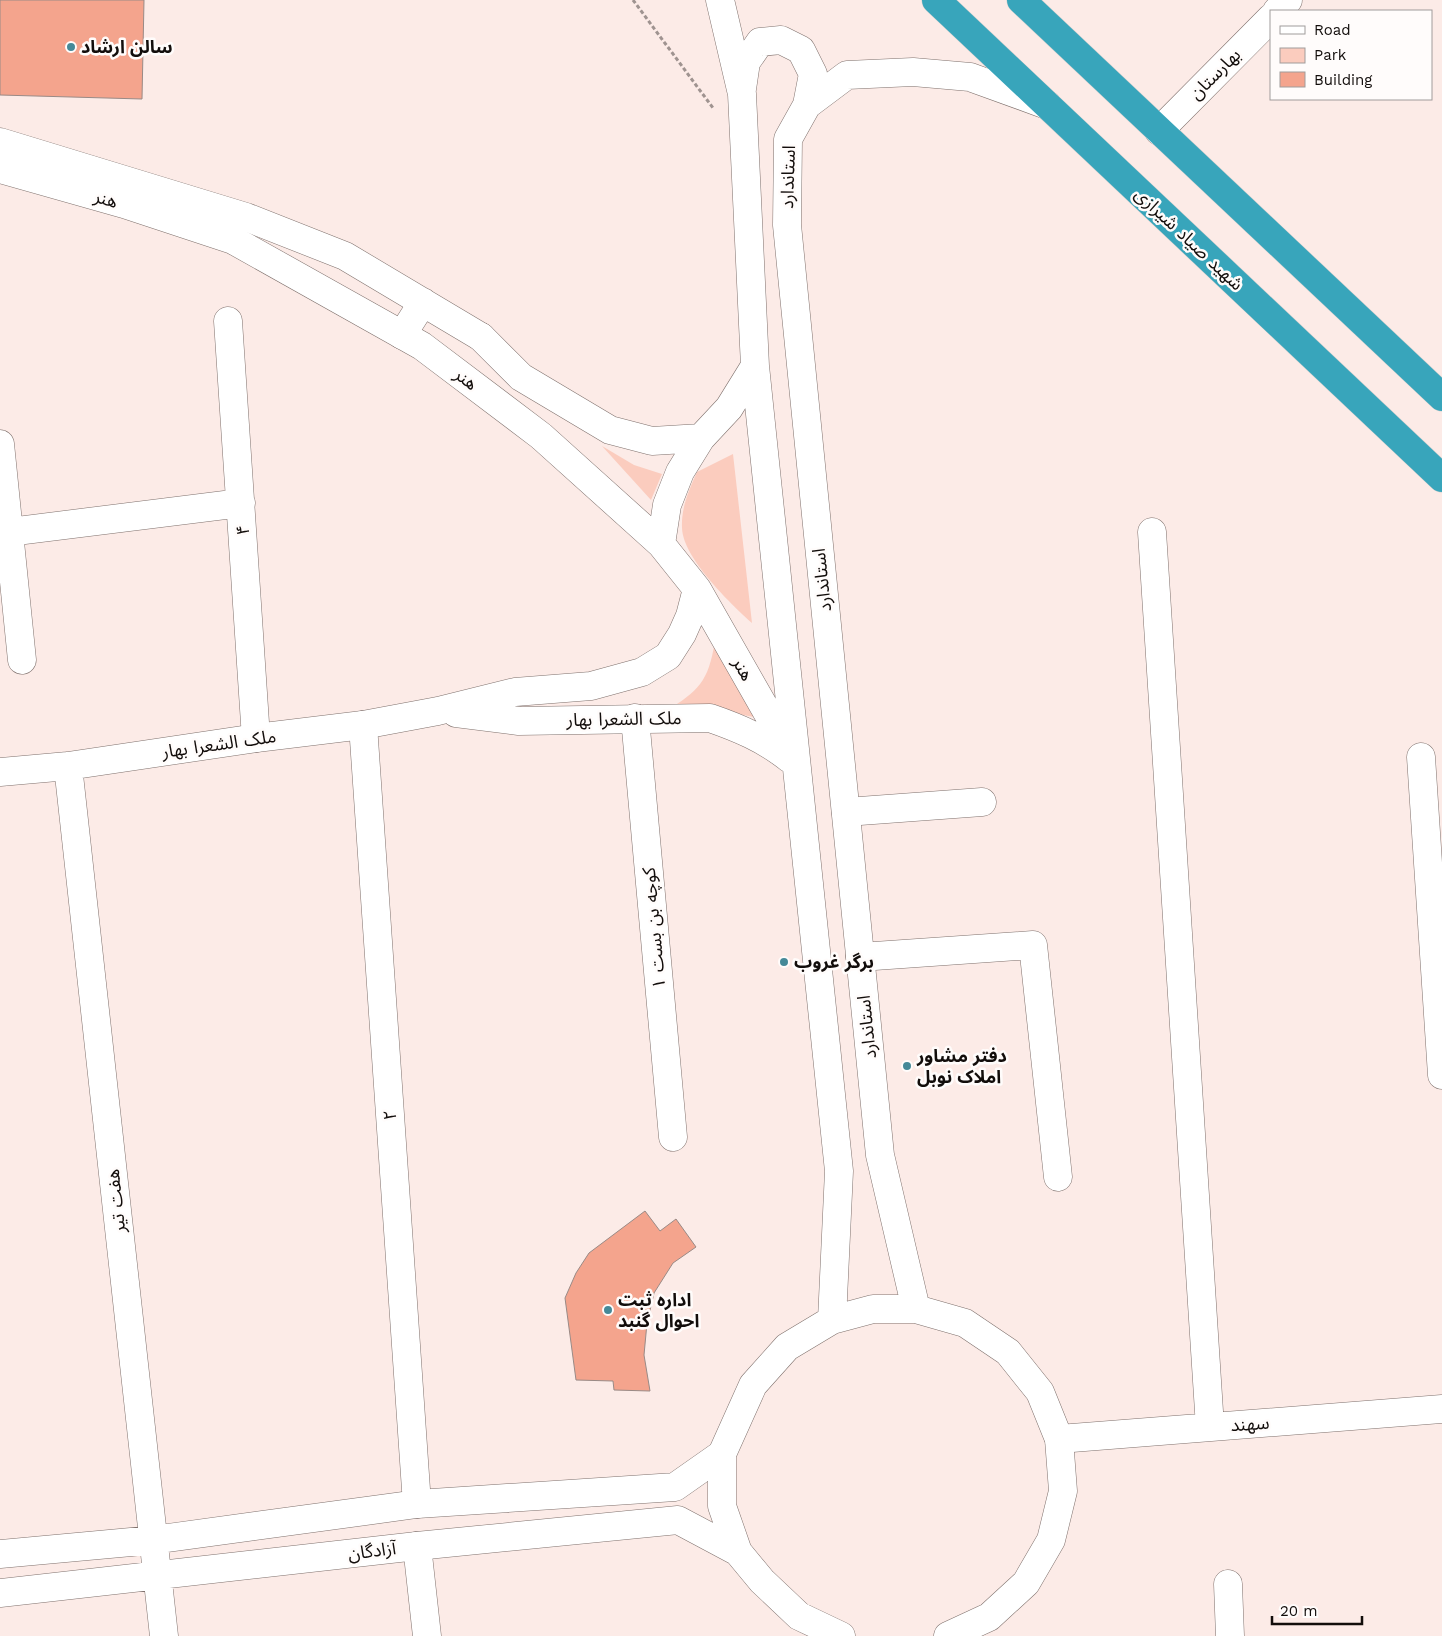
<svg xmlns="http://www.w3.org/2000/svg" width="1442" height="1636" viewBox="0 0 1442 1636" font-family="'Work Sans','Noto Sans Arabic',sans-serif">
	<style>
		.green { fill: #fbccbe }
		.building { fill: #f4a48d; stroke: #998a86 }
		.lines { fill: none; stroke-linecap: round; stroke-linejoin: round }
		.street-casing { stroke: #7f716d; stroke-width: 29 }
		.secondary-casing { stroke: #7f716d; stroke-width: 29 }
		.highway-casing { stroke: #d0cfce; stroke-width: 29 }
		.path { stroke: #9f9390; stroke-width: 3; stroke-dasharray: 4 2.5; stroke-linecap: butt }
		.street { stroke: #fff; stroke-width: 28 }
		.secondary { stroke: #fff; stroke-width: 28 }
		.highway { stroke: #38a5bb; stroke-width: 28 }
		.poi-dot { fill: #458998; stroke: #fffcfb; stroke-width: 2 }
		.labels { text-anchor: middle; stroke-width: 5; stroke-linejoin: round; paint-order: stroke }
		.poi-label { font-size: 18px; font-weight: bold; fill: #120d0b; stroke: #fffcfb; text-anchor: start }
		.street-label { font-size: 18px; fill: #120d0b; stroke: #fffcfb }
	</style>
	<rect width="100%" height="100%" fill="#fcebe7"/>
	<path class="green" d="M602,446L634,465L662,474L651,500Z
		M733,454L752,623C730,603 683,558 682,528C681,508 689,490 697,472Z
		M715,641L764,719L718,710L665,712C699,690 708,683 715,641Z"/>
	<path class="building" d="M0,0H144L142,99L0,95Z
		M645,1211L660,1231L676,1219L696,1247L673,1263L654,1293L647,1323L644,1355L650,1391L614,1390L613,1381L576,1380L565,1298L576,1273L589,1253Z"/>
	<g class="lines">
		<g class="street-casing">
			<path id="street" d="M1277,11L1288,0
				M1159,131L1271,18
				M0,142L246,217L345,256L481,337
				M228,321L256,738
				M402,335L423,302
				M0,444L22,660
				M1152,532L1210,1427
				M0,533L241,503
				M635,718L673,1137
				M363,725L417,1504
				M1421,757L1442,1075
				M846,812L982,802
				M860,957L1033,945L1058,1177
				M1059,1439L1442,1409
				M417,1546L427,1636
				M1228,1584L1230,1636"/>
		</g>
		<g class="secondary-casing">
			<path id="secondary" d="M720,0L742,94L755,366L839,1171L832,1320
				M742,89L746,62L760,42L781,40L801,50L813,74L807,105
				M0,169L124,204L233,240L422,346L541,436L661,544L697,589L791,754
				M481,337L521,377L610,430L652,441L701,438L729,408L755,366
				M661,544L667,505L680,472L701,438
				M456,713L519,721L710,718C739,728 765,739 790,759
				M68,766L164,1636
				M0,772L68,766L256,738L363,725L438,711L515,692L591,686L642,672L668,656L682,634L690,616L697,589
				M916,1309L880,1155L787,225L788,139L807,105L847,75L913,72L970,77L1047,105
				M0,1554L153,1540L417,1504L675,1487L722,1454
				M0,1593L417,1546L678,1520L738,1552
				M841,1636L799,1616L762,1581L738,1552L722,1506V1454L753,1385L787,1347L832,1320L873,1309H916L965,1323L1008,1352L1040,1392L1059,1439L1063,1491L1051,1540L1026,1583L989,1617L948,1636"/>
		</g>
		<g class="highway-casing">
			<path id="highway" d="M936,0L1442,478
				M1021,0L1442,397"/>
		</g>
		<path class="path" d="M633,0L713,108"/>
		<use href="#street" class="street"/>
		<use href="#secondary" class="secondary"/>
		<use href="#highway" class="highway"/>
	</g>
	<g class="poi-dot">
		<circle cx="71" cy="47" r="5"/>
		<circle cx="784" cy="962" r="5"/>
		<circle cx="907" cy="1066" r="5"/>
		<circle cx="608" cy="1310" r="5"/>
	</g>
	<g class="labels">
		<g class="poi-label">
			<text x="81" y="53">سالن ارشاد</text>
			<text x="794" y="968">برگر غروب</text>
			<text x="917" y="1062">دفتر مشاور<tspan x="917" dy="21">املاک نوبل</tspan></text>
			<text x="618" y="1306">اداره ثبت<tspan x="618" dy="21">احوال گنبد</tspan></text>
		</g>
		<g class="street-label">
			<text transform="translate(1215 74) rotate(-45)" y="6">بهارستان</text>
			<text transform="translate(788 177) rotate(-88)" y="6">استاندارد</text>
			<text transform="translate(106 199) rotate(16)" y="6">هنر</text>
			<text transform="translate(1189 239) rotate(43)" y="6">شهید صیاد شیرازی</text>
			<text transform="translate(466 379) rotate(37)" y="6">هنر</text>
			<text transform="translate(243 530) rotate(-94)" y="6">۴</text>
			<text transform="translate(822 580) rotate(-96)" y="6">استاندارد</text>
			<text transform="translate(743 669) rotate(60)" y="6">هنر</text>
			<text transform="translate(624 719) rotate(-1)" y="6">ملک الشعرا بهار</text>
			<text transform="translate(219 744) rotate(-8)" y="6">ملک الشعرا بهار</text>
			<text transform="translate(654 928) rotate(-95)" y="6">کوچه بن بست ۱</text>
			<text transform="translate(867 1027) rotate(-96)" y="6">استاندارد</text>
			<text transform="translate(390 1115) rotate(-94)" y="6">۲</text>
			<text transform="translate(116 1201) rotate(-96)" y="6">هفت تیر</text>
			<text transform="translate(1250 1424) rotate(-4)" y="6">سهند</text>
			<text transform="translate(372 1551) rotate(-7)" y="6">آزادگان</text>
		</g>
	</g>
	<rect x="1270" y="10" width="162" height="90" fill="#fffcfb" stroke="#a09c9b"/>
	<rect x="1280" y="26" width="25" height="8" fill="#ffffff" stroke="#a09c9b"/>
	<text x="1314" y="35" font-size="15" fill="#120d0b">Road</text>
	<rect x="1280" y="48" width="25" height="15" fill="#fbccbe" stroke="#a09c9b"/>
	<text x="1314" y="60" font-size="15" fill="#120d0b">Park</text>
	<rect x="1280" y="72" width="25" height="15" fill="#f4a48d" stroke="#a09c9b"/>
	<text x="1314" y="85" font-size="15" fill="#120d0b">Building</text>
	<path d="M1272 1616v8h90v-8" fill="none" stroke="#120d0b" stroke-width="2.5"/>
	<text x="1280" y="1616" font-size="15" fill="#120d0b" stroke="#fffcfb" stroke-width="4" paint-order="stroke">20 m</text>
</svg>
